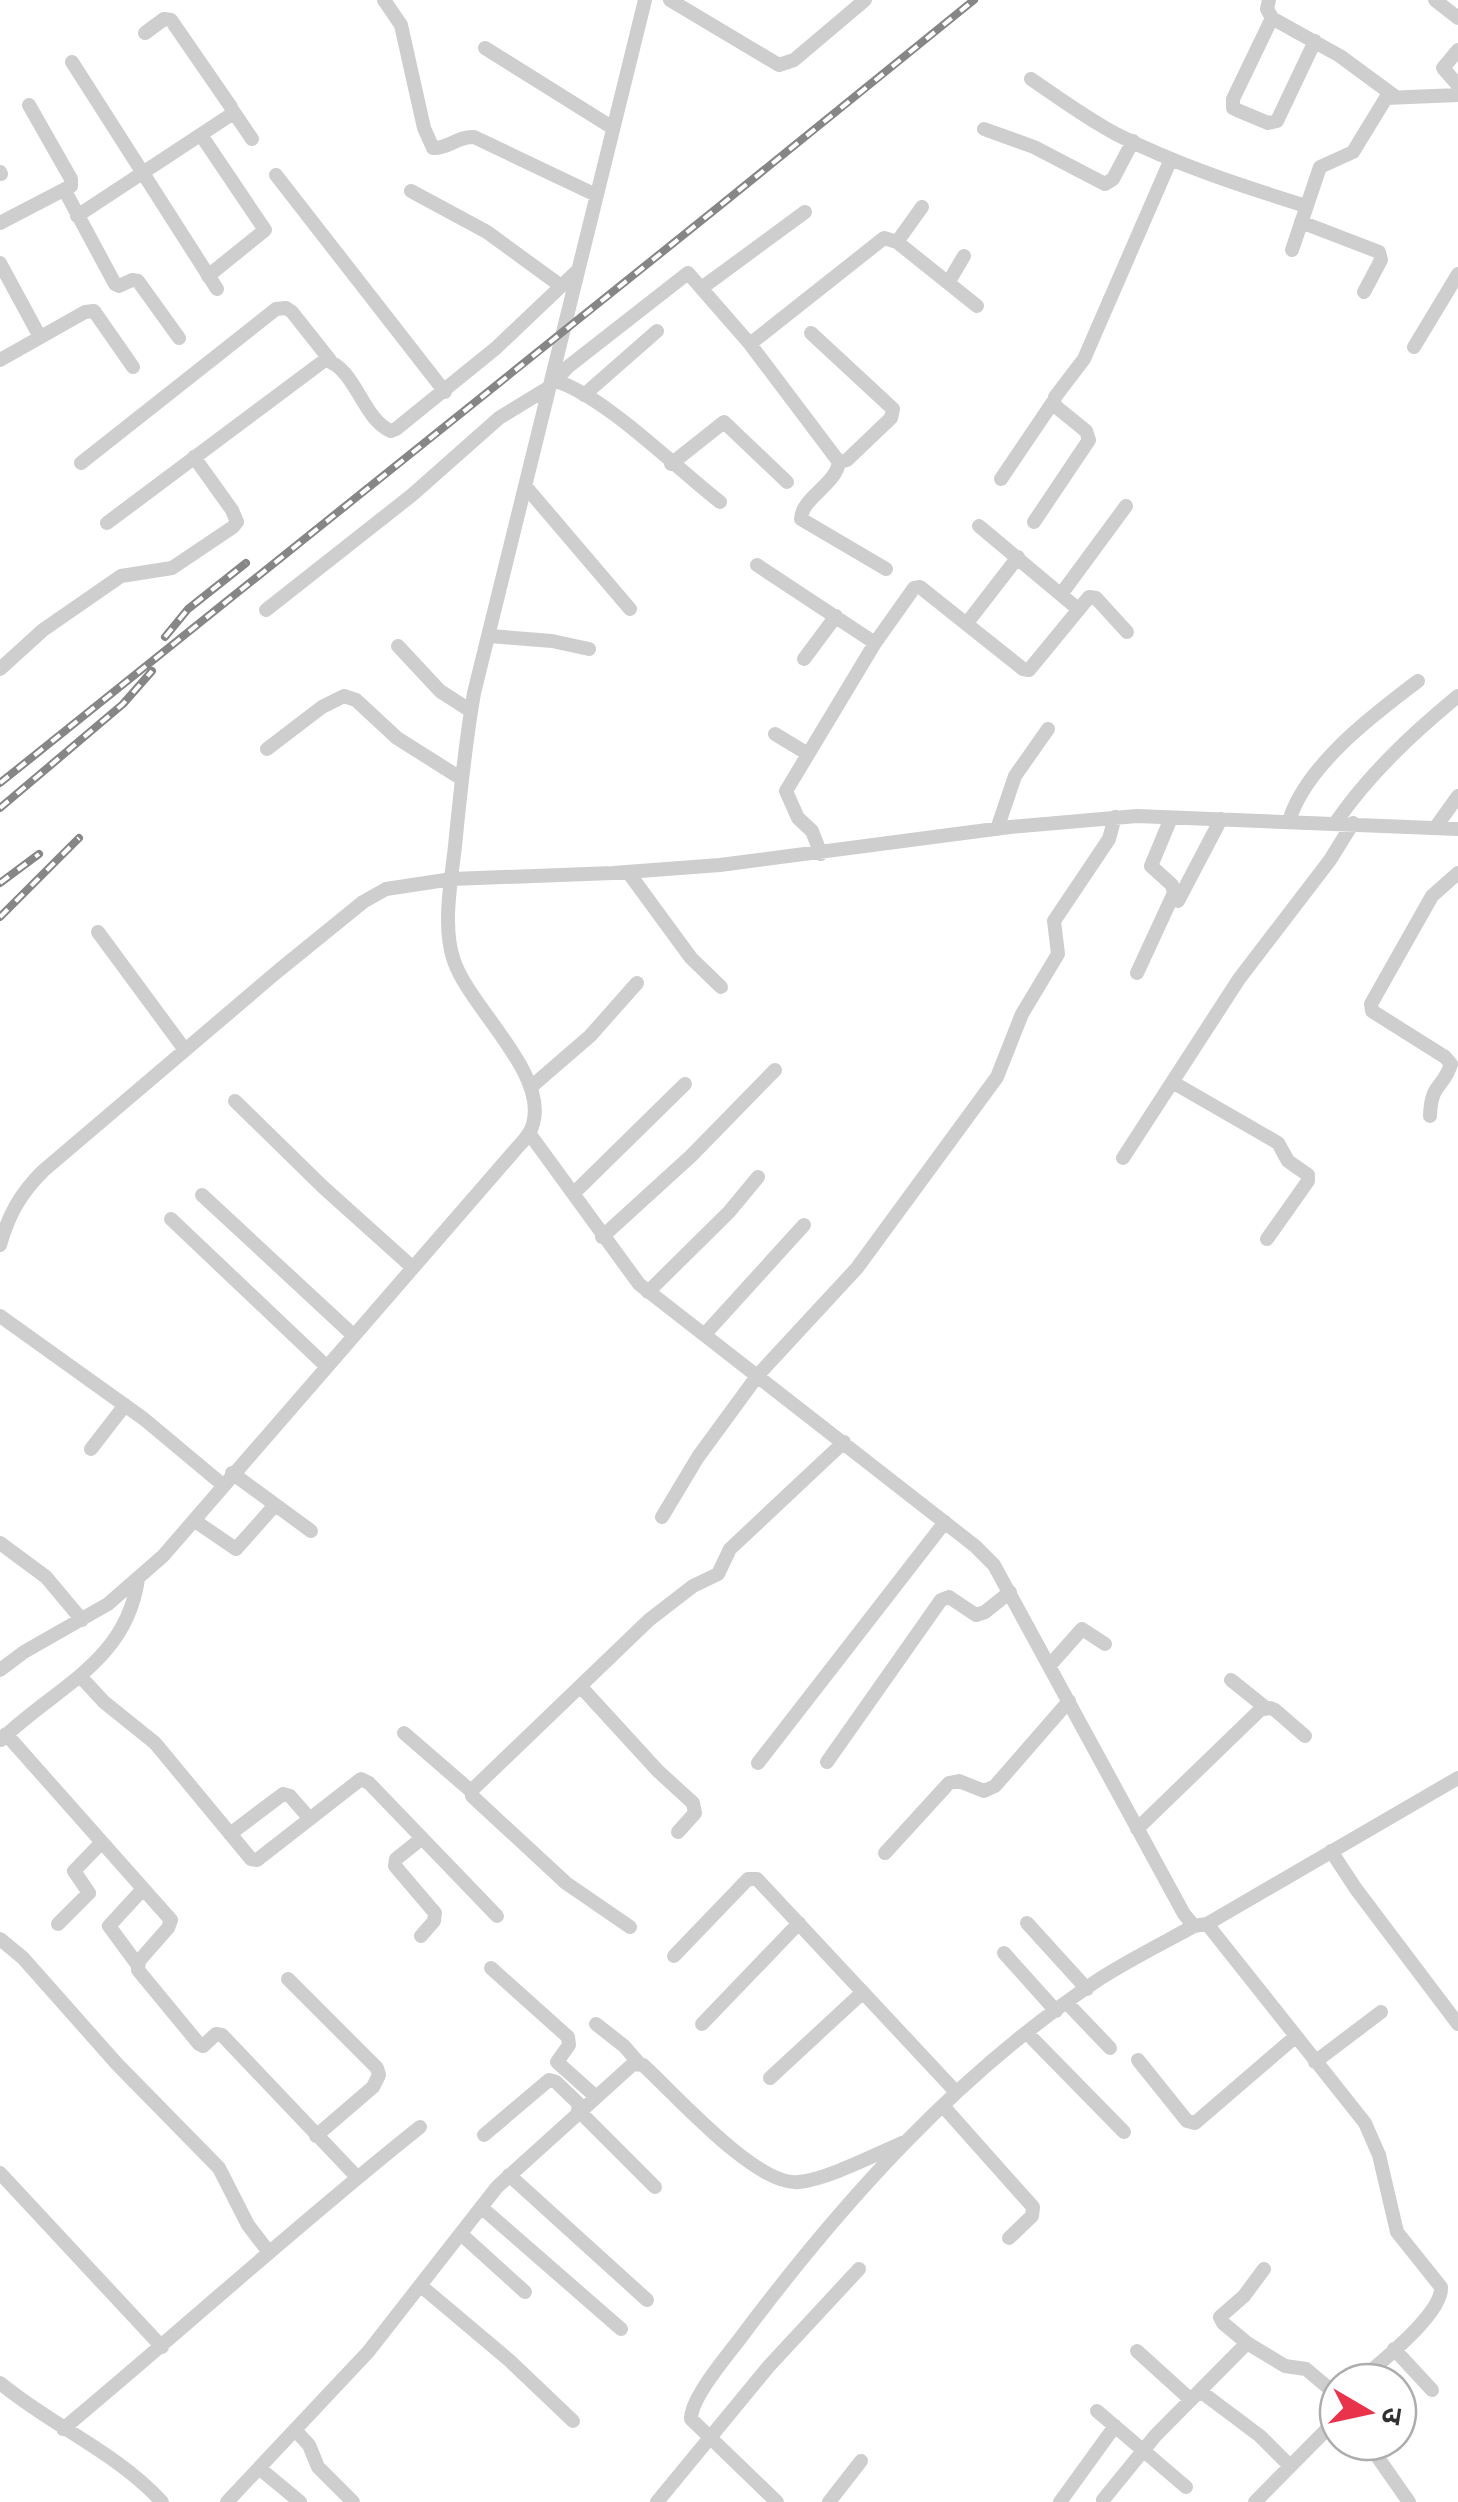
<svg xmlns="http://www.w3.org/2000/svg" width="1458" height="2502" viewBox="0 0 1458 2502" font-family="'Exo 2','Noto Sans Devanagari',sans-serif">
	<style>
		.lines { fill: none; stroke-linecap: round; stroke-linejoin: round }
		.minor { stroke: #cecece; stroke-width: 14 }
		.rail-casing { stroke: #868686; stroke-width: 8 }
		.rail { stroke: #fff; stroke-width: 4; stroke-dasharray: 11; stroke-linecap: butt }
	</style>
	<rect width="100%" height="100%" fill="#fff"/>
	<g class="lines">
		<path class="minor" d="M384,0L401,25L424,128L433,148C448,149 458,136 474,137L596,195
			M670,0L779,65L794,60L865,0
			M1269,0L1267,9L1272,18L1340,56L1393,95
			M1435,0L1458,18
			M1272,18L1233,99V108L1237,110L1268,123L1277,121L1315,41
			M485,48L613,128
			M1458,50L1443,68L1458,85
			M72,62L217,289
			M1031,79C1059,98 1086,118 1116,134C1177,165 1242,186 1306,206
			M233,111L252,139
			M984,129L1034,147L1105,184L1113,179L1133,141
			M201,135L265,230L208,276
			M0,172L1,174
			M276,175L445,392
			M65,191L115,284L119,286L132,280L138,281L179,338
			M411,191L487,232L561,286
			M77,216L232,114L231,107L171,20L164,19L145,33
			M1301,222L1379,252L1381,260L1364,292
			M0,223L71,186V179L29,105
			M897,242L922,207
			M1292,250L1320,167L1353,152L1386,98L1458,95
			M0,263L40,337
			M948,283L964,256
			M703,287L805,212
			M811,333L893,409L891,418L847,460L839,462
			M750,344L884,238L897,242L977,306
			M1414,347L1458,274
			M0,360L85,312L94,311L133,367
			M556,381C606,397 676,468 720,502
			M584,395L657,331
			M81,463L276,309L286,308L292,312L330,360
			M671,464L724,422L787,482
			M1001,479L1053,402
			M526,487L630,609
			M1034,522L1089,440L1086,431L1054,405L1055,397L1084,359L1171,159
			M107,523L325,360C356,368 362,419 391,431L396,429L496,348L576,272
			M979,526L1078,609
			M757,565L875,643
			M1062,593L1126,506
			M266,610L412,495L499,418L548,388L569,366L688,273L750,344L839,462C836,485 802,497 801,519L886,569
			M967,623L1018,557
			M490,636L552,641L589,649
			M398,646L440,691L471,711
			M804,659L836,616
			M0,669L43,630L121,576L172,568L233,527L237,522L232,510L194,457
			M775,734L808,754
			M267,749L322,707L344,696L356,700L397,738L462,779
			M1289,821C1306,765 1373,715 1418,681
			M1336,822C1370,773 1412,734 1458,696
			M1435,828L1458,796
			M997,829L1015,776L1048,729
			M821,854L812,831L798,818L786,791L875,643L914,588L920,587L1023,669L1029,670L1089,597L1096,598L1127,632
			M628,872L691,958L721,987
			M1178,901L1221,819
			M98,932L185,1050
			M1137,973L1174,893L1172,885L1151,866L1171,818
			M1174,1083L1278,1143L1288,1161L1308,1175V1181L1267,1239
			M531,1087L590,1036L637,983
			M235,1101L323,1187L412,1267
			M1430,1116C1431,1082 1444,1088 1451,1064L1445,1057L1372,1011L1371,1004L1432,896L1458,873
			M529,1133L639,1284L975,1546L994,1565L1184,1914L1194,1926L1207,1924L1458,1778
			M1123,1158L1239,979L1330,860L1353,823
			M574,1193L685,1084
			M202,1195L353,1335
			M171,1219L326,1366
			M602,1237L691,1156L775,1070
			M0,1245C9,1214 20,1194 43,1171L278,971L363,902L386,889L452,879L613,873L720,865L1010,827L1137,816L1458,829
			M648,1292L729,1212L758,1177
			M0,1316L144,1419L223,1485
			M705,1334L804,1225
			M91,1449L125,1405
			M232,1473L311,1531
			M662,1517L698,1457L758,1375L857,1268L997,1077L1022,1014L1058,954L1054,921L1109,839L1115,817
			M195,1521L236,1549L275,1505
			M0,1543L46,1577L82,1620
			M1050,1665L1082,1629L1105,1644
			M0,1670L24,1652L108,1604L163,1556L516,1149C522,1142 531,1134 533,1124C548,1073 470,1008 454,961C442,927 451,882 455,846C460,795 465,744 474,693L645,0
			M80,1676L104,1702L155,1743L251,1859L257,1860L361,1779L369,1783L497,1916
			M1231,1680L1266,1708
			M581,1687L658,1771L693,1803L695,1813L678,1832
			M404,1733L471,1791
			M6,1734L171,1920L168,1928L139,1961L138,1970L199,2044L203,2046L216,2034L222,2035L357,2177
			M1,1740C55,1687 126,1663 138,1579
			M827,1762L941,1600L949,1597L976,1615L985,1612L1010,1592
			M758,1763L945,1522
			M1137,1829L1260,1710L1270,1708L1275,1710L1305,1736
			M230,1834L283,1794L290,1796L310,1819
			M421,1839L396,1859L395,1866L435,1913L434,1921L421,1936
			M1331,1851L1356,1889L1458,2024
			M885,1853L949,1783L959,1781L984,1791L995,1786L1069,1701
			M1027,1923L1087,1989
			M58,1924L89,1893L74,1871L102,1842
			M1207,1924L1365,2123L1379,2155L1397,2232L1441,2287C1443,2314 1378,2364 1358,2382
			M630,1927L566,1883L472,1796L471,1791L649,1620L693,1586L718,1574L730,1549L844,1442
			M0,1939L23,1958L117,2064L219,2168L248,2225L268,2251
			M1004,1953L1056,2011
			M674,1956L748,1879H757L956,2092
			M137,1964L109,1926L143,1889
			M491,1968L568,2037L569,2045L557,2062L595,2096
			M288,1979L377,2068L379,2075L373,2087L316,2136
			M1067,2003L1110,2048
			M596,2024L624,2046L638,2062
			M702,2024L799,1923
			M1027,2033L1124,2132
			M1138,2060L1187,2121L1195,2123L1295,2037
			M1315,2062L1381,2012
			M770,2078L863,1992
			M943,2106L1033,2207L1032,2216L1009,2238
			M578,2110L655,2187
			M484,2135L549,2080L556,2082L582,2107
			M0,2173L162,2347
			M509,2175L647,2300
			M481,2207L621,2329
			M461,2234L525,2292
			M421,2286L510,2361L573,2421
			M1247,2343L1223,2323L1220,2317L1244,2296L1264,2269
			M1394,2349L1432,2390
			M1137,2351L1191,2400
			M0,2383C52,2426 116,2452 162,2502
			M1200,2391L1260,2436L1289,2465
			M1097,2411L1186,2487
			M63,2429C183,2329 298,2224 420,2127
			M295,2430L309,2445L318,2467L353,2502
			M1367,2442L1409,2502
			M259,2468L300,2502
			M1103,2500L1155,2436L1247,2343L1285,2366L1306,2369L1338,2396
			M227,2502L368,2352L497,2187L633,2064L643,2065C676,2095 757,2187 799,2182C829,2179 878,2153 907,2141
			M657,2502L769,2366L859,2269
			M777,2502L691,2419C691,2397 728,2355 742,2336C843,2201 959,2072 1101,1978C1131,1959 1163,1943 1194,1926
			M829,2502L861,2461
			M1060,2502L1115,2426
			M1255,2502L1338,2418"/>
		<g class="rail-casing">
			<path id="rail" d="M165,637L188,609L246,563
				M0,783C325,522 651,263 974,0
				M0,808L123,704L152,671
				M0,883L39,854
				M0,917L79,838"/>
		</g>
		<use href="#rail" class="rail"/>
	</g>
	<g transform="translate(1368 2412) rotate(99)"><circle r="48" fill="#ffffff" stroke="#adadad" stroke-width="2.5"/>
	<path d="M0-8L18 38L0 25L-18 38Z" fill="#e9334b"/>
	<text y="-15" font-size="28" font-weight="bold" text-anchor="middle" fill="#313131">उ</text>
	</g>
</svg>
